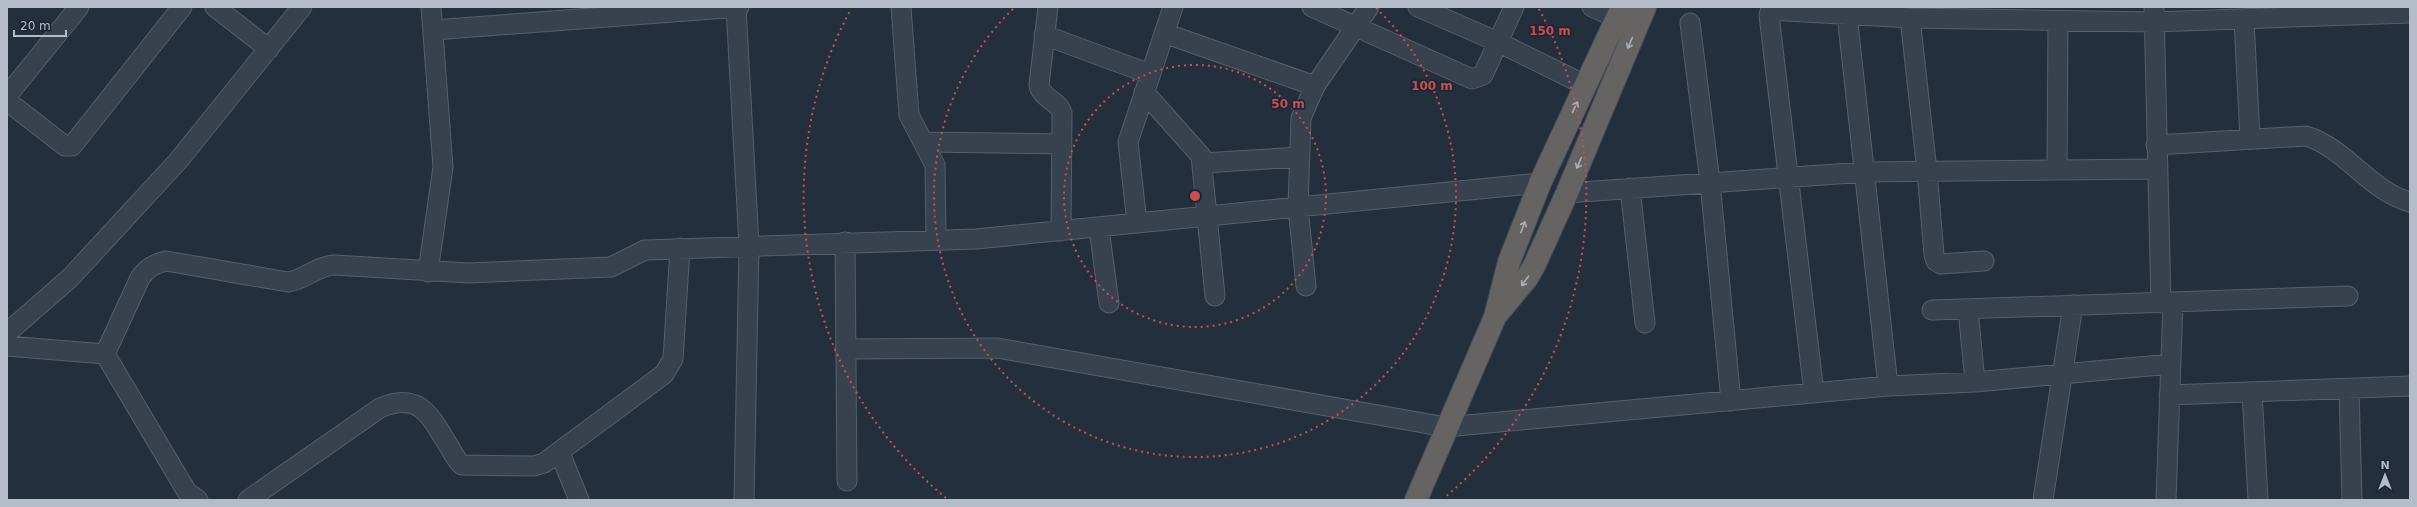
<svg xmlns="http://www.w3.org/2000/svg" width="2417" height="507" viewBox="0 0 2417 507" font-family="'DejaVu Sans',sans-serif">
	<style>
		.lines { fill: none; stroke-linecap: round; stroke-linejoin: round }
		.minor-casing { stroke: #565f6c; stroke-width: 21 }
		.trunk-casing { stroke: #434c59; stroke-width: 24 }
		.minor { stroke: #38414e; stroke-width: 19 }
		.trunk { stroke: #656462; stroke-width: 22 }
		.oneway { stroke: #a8afba }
		.ring { fill: none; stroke: #ce4d50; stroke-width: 2; stroke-dasharray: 2 4 }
		.centre { fill: #ce4d50; stroke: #1d2633; stroke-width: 2 }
		.ring-label { font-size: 12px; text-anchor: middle; font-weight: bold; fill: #ce4d50; stroke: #1d2633; stroke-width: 3.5; stroke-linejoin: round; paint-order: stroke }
	</style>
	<rect width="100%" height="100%" fill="#242f3e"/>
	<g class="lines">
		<g class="minor-casing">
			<path id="minor" d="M215,7L269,49
				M736,7L749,245L744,500
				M901,7L909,115L935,165L936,239
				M1048,7L1039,85C1041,98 1059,101 1062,113L1061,231
				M1312,7L1472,79L1483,75L1514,7
				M1418,7L1498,42L1585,85
				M1592,7L1617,18
				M2154,7L2161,303
				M1847,15L1888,386
				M1910,18L1927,171L1934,255L1936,261L1941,264L1984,261
				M2244,19L2250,139
				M1690,23L1710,182L1731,401
				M433,30L739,7
				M1164,33L1315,86
				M1044,35L1150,74
				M1144,92L1201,156L1215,296
				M7,96L79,7
				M7,101L65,146H72L182,7
				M923,142L1062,144
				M2156,145L2306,136C2346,148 2369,191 2410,202
				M1203,163L1299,157
				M2057,170L2058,21
				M1630,188L1645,323
				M1567,193L1865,172L2156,169
				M1137,223L1128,142L1173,7
				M1099,228L1109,303
				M845,242L847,481
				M428,272L443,167L431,7
				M1306,286L1298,207L1301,118L1315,86L1369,7
				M1968,309L1975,382
				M1932,310L2348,296
				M7,333L70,278L178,161L302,7
				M7,346L105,354L140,278C147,268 154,264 166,261L288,282C304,280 317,266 334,265L469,273L611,267L645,250L976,239L1540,183
				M845,349L997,348L1446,427L1888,386L1975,382L2171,364
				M105,354L187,492L198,500
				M2349,389L2352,500
				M2252,392L2258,500
				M1814,393L1769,15L1771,10L1910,18L2154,22L2410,13
				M2169,395L2410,386
				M560,453L579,500
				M248,500L380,408C421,390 431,418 450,448C453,453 457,461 462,465L534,466L544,463L664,374L673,359L680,248
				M2043,500L2073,305
				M2166,500L2173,302"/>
		</g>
		<g class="trunk-casing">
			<path id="trunk" d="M1498,313L1527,278L1534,266L1567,193L1645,7
				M1416,500L1495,317L1509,262L1540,183L1622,7"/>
		</g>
		<use href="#minor" class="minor"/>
		<use href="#trunk" class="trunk"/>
	</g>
	<defs><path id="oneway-shaft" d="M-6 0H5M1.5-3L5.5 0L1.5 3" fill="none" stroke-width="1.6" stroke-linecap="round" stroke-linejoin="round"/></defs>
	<g class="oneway">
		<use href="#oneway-shaft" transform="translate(1630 43) rotate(113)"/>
		<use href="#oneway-shaft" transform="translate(1575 107) rotate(-65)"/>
		<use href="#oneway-shaft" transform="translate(1579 163) rotate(113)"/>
		<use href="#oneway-shaft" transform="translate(1523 227) rotate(-69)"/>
		<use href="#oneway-shaft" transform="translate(1525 281) rotate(126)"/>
	</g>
	<g class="ring">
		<circle cx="1195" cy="196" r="131"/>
		<path d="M1376 8A261 261 0 1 1 1014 8"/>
		<path d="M946 498A392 392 0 0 1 851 9M1539 9A392 392 0 0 1 1444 498"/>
	</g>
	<circle cx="1195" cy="196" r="6" class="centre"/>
	<g class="ring-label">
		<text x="1550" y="35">150 m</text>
		<text x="1432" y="90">100 m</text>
		<text x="1288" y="108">50 m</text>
	</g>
	<rect width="2417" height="507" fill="none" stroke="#b4bcc9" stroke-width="16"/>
	<g transform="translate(2385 475)" stroke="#1d2633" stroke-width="3" paint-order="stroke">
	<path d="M0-3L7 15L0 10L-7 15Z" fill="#b4bcc9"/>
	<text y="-6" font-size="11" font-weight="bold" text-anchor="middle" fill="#b4bcc9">N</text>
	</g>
	<path d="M14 30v6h52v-6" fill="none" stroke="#b4bcc9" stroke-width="2"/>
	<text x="20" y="30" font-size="12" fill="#b4bcc9" stroke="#1d2633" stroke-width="3" paint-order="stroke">20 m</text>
</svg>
